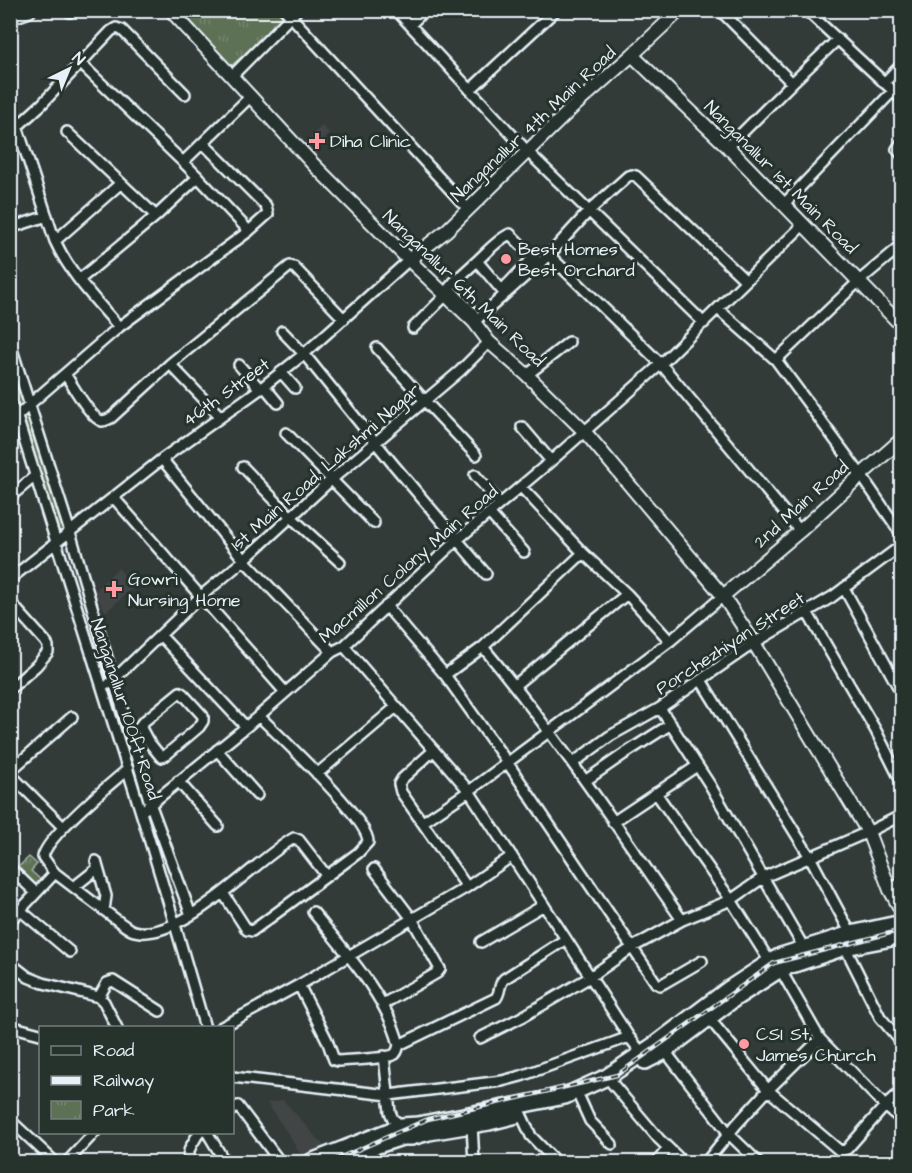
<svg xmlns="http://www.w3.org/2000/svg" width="912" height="1173" viewBox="0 0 912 1173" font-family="'Architects Daughter',sans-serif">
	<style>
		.built { fill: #424545 }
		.green { fill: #5d7155; stroke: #a2b1a6; stroke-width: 1.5 }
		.park { fill: url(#park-tufts); stroke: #a2b1a6; stroke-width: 1.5 }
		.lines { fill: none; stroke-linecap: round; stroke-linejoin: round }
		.minor-casing { stroke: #e8f1f8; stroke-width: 14 }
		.tertiary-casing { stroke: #e8f1f8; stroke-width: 16 }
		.primary-casing { stroke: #e8f1f8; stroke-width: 20 }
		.minor { stroke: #26332d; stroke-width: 9 }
		.tertiary { stroke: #26332d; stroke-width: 12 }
		.primary { stroke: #26332d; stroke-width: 15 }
		.rail-casing { stroke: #e8f1f8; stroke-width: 4.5 }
		.rail { stroke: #26332d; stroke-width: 2; stroke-dasharray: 7; stroke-linecap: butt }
		.poi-dot { fill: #ff9aa2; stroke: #26332d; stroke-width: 2 }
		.labels { text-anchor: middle; stroke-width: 6; stroke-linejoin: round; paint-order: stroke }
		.street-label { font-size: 18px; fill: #e8f1f8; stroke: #26332d }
		.poi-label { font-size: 18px; fill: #e8f1f8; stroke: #26332d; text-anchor: start }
	</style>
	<defs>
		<pattern id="park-tufts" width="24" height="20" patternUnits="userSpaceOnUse" patternTransform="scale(1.5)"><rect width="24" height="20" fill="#5d7155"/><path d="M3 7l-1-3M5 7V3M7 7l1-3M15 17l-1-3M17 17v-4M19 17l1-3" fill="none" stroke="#74866e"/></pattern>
	</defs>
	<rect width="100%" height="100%" fill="#333b38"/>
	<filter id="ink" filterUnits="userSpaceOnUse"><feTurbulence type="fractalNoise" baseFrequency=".0167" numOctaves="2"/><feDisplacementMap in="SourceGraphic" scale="12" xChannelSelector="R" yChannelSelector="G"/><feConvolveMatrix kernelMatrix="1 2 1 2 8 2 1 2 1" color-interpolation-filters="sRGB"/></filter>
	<g filter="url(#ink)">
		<path class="built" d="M322,126L330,134L316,147L313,145L311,136Z
			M118,568L135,586L106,612L94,592Z
			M283,1100L325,1147L315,1155L304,1161L289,1135L267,1103Z"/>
		<path class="green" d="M10,358L27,404L17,412L11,396Z"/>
		<path class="park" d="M181,11H280L286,17L231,66Z
			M29,408L67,530L57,537L20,418Z
			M29,857L37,864L31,871L41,880L34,888L16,869Z"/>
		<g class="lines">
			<g class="minor-casing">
				<path id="minor" d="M285,10L468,209
					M396,10L528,152L704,323
					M720,10L792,83
					M806,10L902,99
					M70,12L71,10
					M10,19L30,12
					M410,25L425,10
					M80,63L183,162L251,96
					M232,76L297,10
					M884,83L902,64
					M470,90L556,10
					M10,105L55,241C70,274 96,300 119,327
					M18,126L41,105L111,31L116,28L122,30L185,94
					M902,142L897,149L902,155
					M728,147L792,83L838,39
					M198,177L249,231
					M121,183L156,216
					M784,204L893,91
					M10,228L47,216
					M55,241L121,183L67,132
					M549,255L661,364L800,531
					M79,280L156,216L198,177L183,162
					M506,286L534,257
					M505,294L477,261C487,252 498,239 510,234L540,264
					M718,309L776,360L861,475L902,535
					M473,313L449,288L455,281L477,261
					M474,322L549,255L589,211L628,176L632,175L636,176L746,281
					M413,328L446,295
					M282,331L304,354L393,464L486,574
					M10,343L70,532L150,803L191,915
					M377,348L425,401L476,455
					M776,360L859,281L902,245
					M170,364L220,416
					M239,365L260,389
					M281,372L295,388
					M65,374C72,384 91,419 102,421C106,421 108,419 111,418L170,364L290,266L294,267L344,319
					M527,375L569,342
					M264,386L278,403
					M10,402L17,417C80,621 147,823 205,1028
					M10,423L30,404L119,327L249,231L268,214L266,206L203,143
					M522,427L551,461
					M286,433L374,523
					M162,459L244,560L332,652
					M243,467L291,517L340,562
					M475,475L500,504
					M521,487L583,553L627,594L670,641
					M10,497L35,476
					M114,498L285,692
					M489,513L524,552
					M10,579L162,459L260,389L304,354L409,260
					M844,588L902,694
					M10,602L45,641L48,646V652L36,666L10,689
					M386,606L445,675L507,762L656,983L660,985L664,983L702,961
					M807,612L876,731L902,783
					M160,635L246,727
					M344,646L469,791L566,939L629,1037L642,1053L647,1055
					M483,647C555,734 618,828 682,920
					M445,675L483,647L583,553
					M701,680L810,857L851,934
					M109,684L200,597L244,560L331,480L460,371L489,342
					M515,685L627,594
					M180,692L183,694L203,716V721L199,727L166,755L161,757L148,741L140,726L142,723Z
					M660,708L710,785L804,948
					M217,750L257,795
					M434,750L402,779L399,784L401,792L467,887
					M573,763L610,736L660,708L754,643L832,597L902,545
					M128,769C110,784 46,837 43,857L50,867L55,873L122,924C125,926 130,930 134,931C181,943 255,860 294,838L299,840L326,875
					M10,771L72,717
					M10,774L63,827
					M317,774L396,707
					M178,781L218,826
					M585,781L624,754L671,724
					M656,793L731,900L770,962
					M141,812L246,727L332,652L344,646L457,540L551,461L661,364L804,224
					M423,822L469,791L593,699L670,641L723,596
					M613,822L697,766
					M96,861L106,896L104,910
					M10,868L36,893
					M374,869L412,919L440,969L437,973L383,1004
					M74,887L98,868
					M890,890L902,882
					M223,893L247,930L252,931L358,853L368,842C369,819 279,736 259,716
					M20,910L70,952
					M313,912C343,949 388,998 399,1045
					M10,921L55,873
					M481,942L544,905
					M845,947L880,1017L902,1043
					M10,963L28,977L43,983L99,997L104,1002L117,1028
					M780,969L820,1039L885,1106L902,1120
					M299,985L327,1040L334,1060L338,1061C349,1060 388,1059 395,1054C398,1051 398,1048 399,1045L496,998C501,992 498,985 504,979L566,939
					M99,997L107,983L113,981L160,1011
					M708,1017L768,1090L840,1151L847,1149L885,1106L902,1091
					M10,1026L40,1034
					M220,1028L299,985L467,887L512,856
					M480,1038L522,1017L590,977L633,947L682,920L731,900L764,877L868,832L902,815
					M665,1051L730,1135L758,1162
					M384,1056L390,1112L393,1119L402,1126V1130
					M232,1077L389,1095L502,1081L521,1076L629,1037
					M611,1082L659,1139L683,1162
					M580,1099L590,1121L612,1144
					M232,1110L238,1106L280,1162
					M521,1114L531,1136L556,1162
					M10,1120L55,1162
					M472,1125L474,1162
					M207,1132L225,1162
					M362,1152L371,1162
					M67,1162L95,1132
					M190,1162C185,1150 194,1143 199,1132
					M657,1162L668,1148
					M706,1162L736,1125L768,1090L820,1039"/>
			</g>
			<g class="tertiary-casing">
				<path id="tertiary" d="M173,10L174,14L314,165L409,260L474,322L489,342L527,375L585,432L723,596L754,643L868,832L890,890L902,912
					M632,55L728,147L902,326
					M409,260L446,231L572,108L632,55L680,10
					M723,596L800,531L861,475L902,439"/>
			</g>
			<g class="primary-casing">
				<path id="primary" d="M645,1061L663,1052L735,998L780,969L845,947L902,936
					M311,1162L402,1126L418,1125L565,1096L607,1077L656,1044L729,989L770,962L781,956L851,934L902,923
					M338,1162L369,1148L402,1137H411L429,1132L489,1122L517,1115"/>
			</g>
			<use href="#minor" class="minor"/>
			<use href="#tertiary" class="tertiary"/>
			<use href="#primary" class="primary"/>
			<g class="rail-casing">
				<path id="rail" d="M330,1162L428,1119L617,1075L774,963L902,930"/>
			</g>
			<use href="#rail" class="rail"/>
		</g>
	</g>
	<g class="poi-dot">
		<path d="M314 132h6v6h6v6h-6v6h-6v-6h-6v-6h6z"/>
		<circle cx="506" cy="259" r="6"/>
		<path d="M111 580h6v6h6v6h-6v6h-6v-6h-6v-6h6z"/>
		<circle cx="744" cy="1044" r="6"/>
	</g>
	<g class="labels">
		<g class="street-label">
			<text transform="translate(533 124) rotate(-43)" y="6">Nanganallur 4th Main Road</text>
			<text transform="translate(781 177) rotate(45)" y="6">Nanganallur 1st Main Road</text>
			<text transform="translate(464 288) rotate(44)" y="6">Nanganallur 6th Main Road</text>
			<text transform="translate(226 392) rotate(-36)" y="6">46th Street</text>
			<text transform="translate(325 467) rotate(-41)" y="6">1st Main Road, Lakshmi Nagar</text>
			<text transform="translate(801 504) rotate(-42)" y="6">2nd Main Road</text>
			<text transform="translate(408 564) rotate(-41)" y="6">Macmillon Colony Main Road</text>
			<text transform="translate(730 643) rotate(-33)" y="6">Porchezhiyan Street</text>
			<text transform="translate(126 709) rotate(72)" y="6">Nanganallur 100ft Road</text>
		</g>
		<g class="poi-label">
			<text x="330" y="147">Diha Clinic</text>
			<text x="518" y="255">Best Homes<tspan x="518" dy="21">Best Orchard</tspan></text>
			<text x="128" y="585">Gowri<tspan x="128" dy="21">Nursing Home</tspan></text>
			<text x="756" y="1040">CSI St.<tspan x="756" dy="21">James Church</tspan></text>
		</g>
	</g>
	<rect width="912" height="1173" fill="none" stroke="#26332d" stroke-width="36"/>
	<rect x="18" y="18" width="876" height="1137" fill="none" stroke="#e8f1f8" stroke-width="2" filter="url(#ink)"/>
	<rect x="39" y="1026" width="195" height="108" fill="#26332d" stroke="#747f7e" stroke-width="1.5"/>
	<rect x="51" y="1046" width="30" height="9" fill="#26332d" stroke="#747f7e" stroke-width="1.5"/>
	<text x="93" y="1056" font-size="18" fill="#e8f1f8">Road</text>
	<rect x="51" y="1076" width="30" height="9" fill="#e8f1f8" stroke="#747f7e" stroke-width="1.5"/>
	<text x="93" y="1086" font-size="18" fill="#e8f1f8">Railway</text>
	<rect x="51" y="1101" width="30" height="18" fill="url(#park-tufts)" stroke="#747f7e" stroke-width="1.5"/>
	<text x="93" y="1116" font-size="18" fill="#e8f1f8">Park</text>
	<g transform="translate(69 69) rotate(43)" stroke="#26332d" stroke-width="4.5" paint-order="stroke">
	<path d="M0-4.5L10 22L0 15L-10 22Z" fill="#e8f1f8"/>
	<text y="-9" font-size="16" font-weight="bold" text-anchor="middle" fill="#e8f1f8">N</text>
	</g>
</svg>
